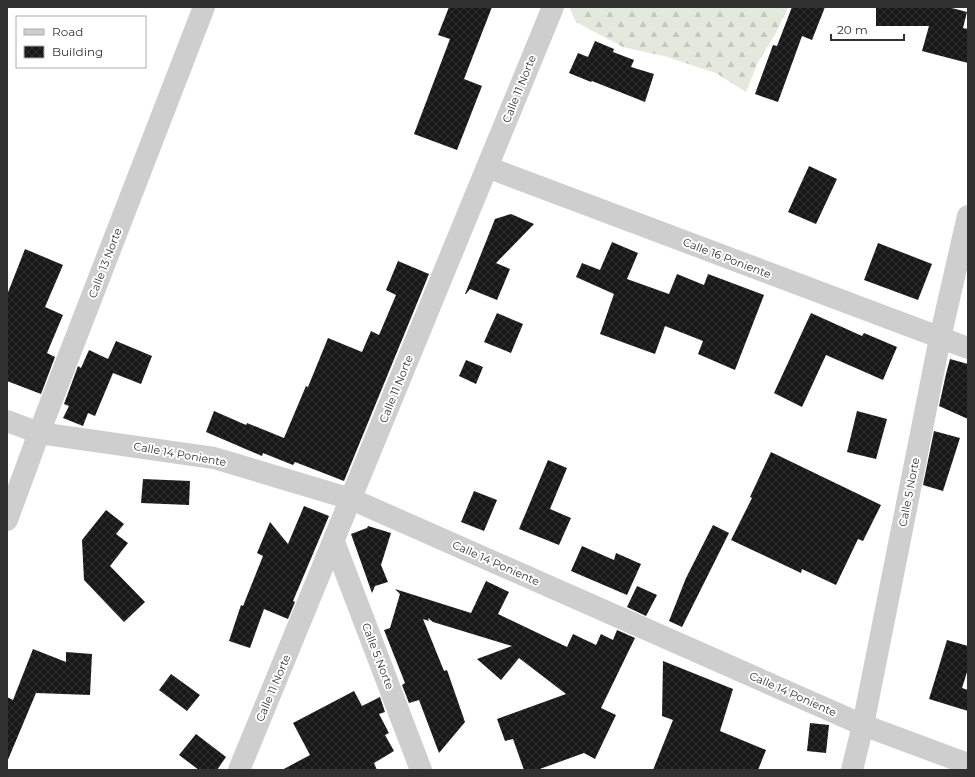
<svg xmlns="http://www.w3.org/2000/svg" width="975" height="777" viewBox="0 0 975 777" font-family="Montserrat,sans-serif">
	<style>
		.forest { fill: url(#forest-firs) }
		.building { fill: url(#building-cross-hatch) }
		.lines { fill: none; stroke-linecap: round; stroke-linejoin: round }
		.minor { stroke: #cecece; stroke-width: 22 }
		.labels { text-anchor: middle; stroke-width: 4; stroke-linejoin: round; paint-order: stroke }
		.street-label { font-size: 11px; fill: #313131; stroke: #fff }
	</style>
	<defs>
		<pattern id="forest-firs" width="22" height="20" patternUnits="userSpaceOnUse"><rect width="22" height="20" fill="#e4e9de"/><path d="M5 1l3.5 6h-7zM16 11l3.5 6h-7z" fill="#c4c8bf"/></pattern>
		<pattern id="building-cross-hatch" width="8" height="8" patternUnits="userSpaceOnUse"><rect width="8" height="8" fill="#181818"/><path d="M0 0l8 8M0 8l8-8" fill="none" stroke="#313131"/></pattern>
	</defs>
	<rect width="100%" height="100%" fill="#fff"/>
	<path class="forest" d="M569,7H788L776,33L758,62L746,92L716,73L664,56L623,47L576,22Z"/>
	<path class="building" d="M449,7H492L464,79L482,86L457,150L414,134L450,39L438,35Z
		M792,7H825L812,40L802,36L778,102L755,94L773,45L777,46Z
		M876,7H948L967,12L963,28L968,29V63L922,51L929,26H876Z
		M595,41L614,49L613,52L634,60L631,67L654,74L645,102L592,81L591,82L569,73L578,53L588,57Z
		M809,166L837,179L816,224L788,212Z
		M511,214L534,224L496,263L510,269L497,300L470,289L466,294H465L495,219Z
		M612,242L638,253L627,279L669,294L677,274L704,285L708,274L764,295L735,370L698,354L703,341L665,326L655,354L600,334L614,294L576,277L582,263L600,270Z
		M878,243L932,264L918,300L864,280Z
		M25,249L63,265L45,307L63,315L47,353L55,357L41,394L7,381V295Z
		M398,261L429,274L344,481L295,462L293,465L263,453L262,456L206,432L214,411L246,425L247,423L284,438L306,386L308,387L328,338L362,352L371,331L379,335L396,295L386,290Z
		M497,313L523,324L511,353L484,342Z
		M811,313L862,336L864,333L897,347L883,380L826,355L802,407L774,393Z
		M116,341L152,356L141,384L113,373L95,416L88,413L83,426L63,418L69,406L64,404L78,366L81,368L89,350L108,359Z
		M950,359L968,364V419L939,406L946,374Z
		M466,360L483,367L476,384L459,376Z
		M857,411L887,419L876,459L847,452Z
		M934,431L960,438L943,491L923,485Z
		M771,452L881,505L863,541L858,539L836,585L802,569L801,573L731,540L752,498L750,497Z
		M548,460L567,468L550,509L571,518L559,545L519,529Z
		M143,479L190,481L189,505L141,503Z
		M474,491L497,500L484,531L461,522Z
		M304,506L329,516L293,601L295,602L288,619L264,609L250,648L229,641L241,605L243,606L263,556L257,553L270,522L288,544Z
		M106,510L124,524L116,534L128,543L110,566L145,602L124,622L84,580L82,540Z
		M713,525L729,533L682,627L669,621L686,578Z
		M368,526L391,533L381,565L388,582L375,586L372,593L351,534L367,528Z
		M582,546L614,560L616,553L641,564L627,595L571,571Z
		M486,581L509,592L498,614L567,647L573,634L596,645L601,634L613,640L617,630L635,638L601,708L616,715L595,759L584,753L537,770H524L513,739L505,741L497,719L566,694L519,658L501,680L477,659L512,646L433,622L428,618L429,621L423,619L444,671L447,670L465,722L439,753L419,700L409,703L402,685L405,683L384,630L390,628L400,594L395,589L471,613Z
		M637,586L657,595L646,616L627,607Z
		M947,640L968,646V669L962,688L968,690V711L929,699Z
		M33,649L66,662V652L92,654L90,695L36,693L7,762V697L13,700Z
		M663,661L733,689L720,731L766,750L758,770H653L673,720L662,716Z
		M171,674L200,695L187,711L159,690Z
		M354,691L362,706L380,697L385,712L379,714L389,733L385,735L394,751L374,763L377,770H282L310,755L293,723Z
		M810,723L829,725L826,753L807,751Z
		M196,734L226,757L217,770H199L179,755Z"/>
	<g class="lines">
		<path class="minor" d="M487,167L968,348
			M7,421L39,433L214,458L351,499L863,725L968,764
			M7,520L39,433L204,7
			M334,542L421,770
			M239,770L553,7
			M852,770L863,725L940,338L968,216"/>
	</g>
	<g class="labels">
		<g class="street-label">
			<text transform="translate(519 89) rotate(-68)" y="4">Calle 11 Norte</text>
			<text transform="translate(727 258) rotate(21)" y="4">Calle 16 Poniente</text>
			<text transform="translate(105 263) rotate(-69)" y="4">Calle 13 Norte</text>
			<text transform="translate(396 389) rotate(-68)" y="4">Calle 11 Norte</text>
			<text transform="translate(180 454) rotate(10)" y="4">Calle 14 Poniente</text>
			<text transform="translate(909 492) rotate(-79)" y="4">Calle 5 Norte</text>
			<text transform="translate(496 563) rotate(24)" y="4">Calle 14 Poniente</text>
			<text transform="translate(378 656) rotate(69)" y="4">Calle 5 Norte</text>
			<text transform="translate(273 688) rotate(-67)" y="4">Calle 11 Norte</text>
			<text transform="translate(793 694) rotate(24)" y="4">Calle 14 Poniente</text>
		</g>
	</g>
	<rect width="975" height="777" fill="none" stroke="#313131" stroke-width="16"/>
	<rect x="16" y="16" width="130" height="52" fill="#ffffff" stroke="#adadad"/>
	<rect x="24" y="29" width="20" height="6" fill="#cecece" stroke="#adadad"/>
	<text x="52" y="36" font-size="12" fill="#313131">Road</text>
	<rect x="24" y="46" width="20" height="12" fill="url(#building-cross-hatch)" stroke="#adadad"/>
	<text x="52" y="56" font-size="12" fill="#313131">Building</text>
	<path d="M831 34v6h73v-6" fill="none" stroke="#313131" stroke-width="2"/>
	<text x="837" y="34" font-size="12" fill="#313131" stroke="#ffffff" stroke-width="3" paint-order="stroke">20 m</text>
</svg>
